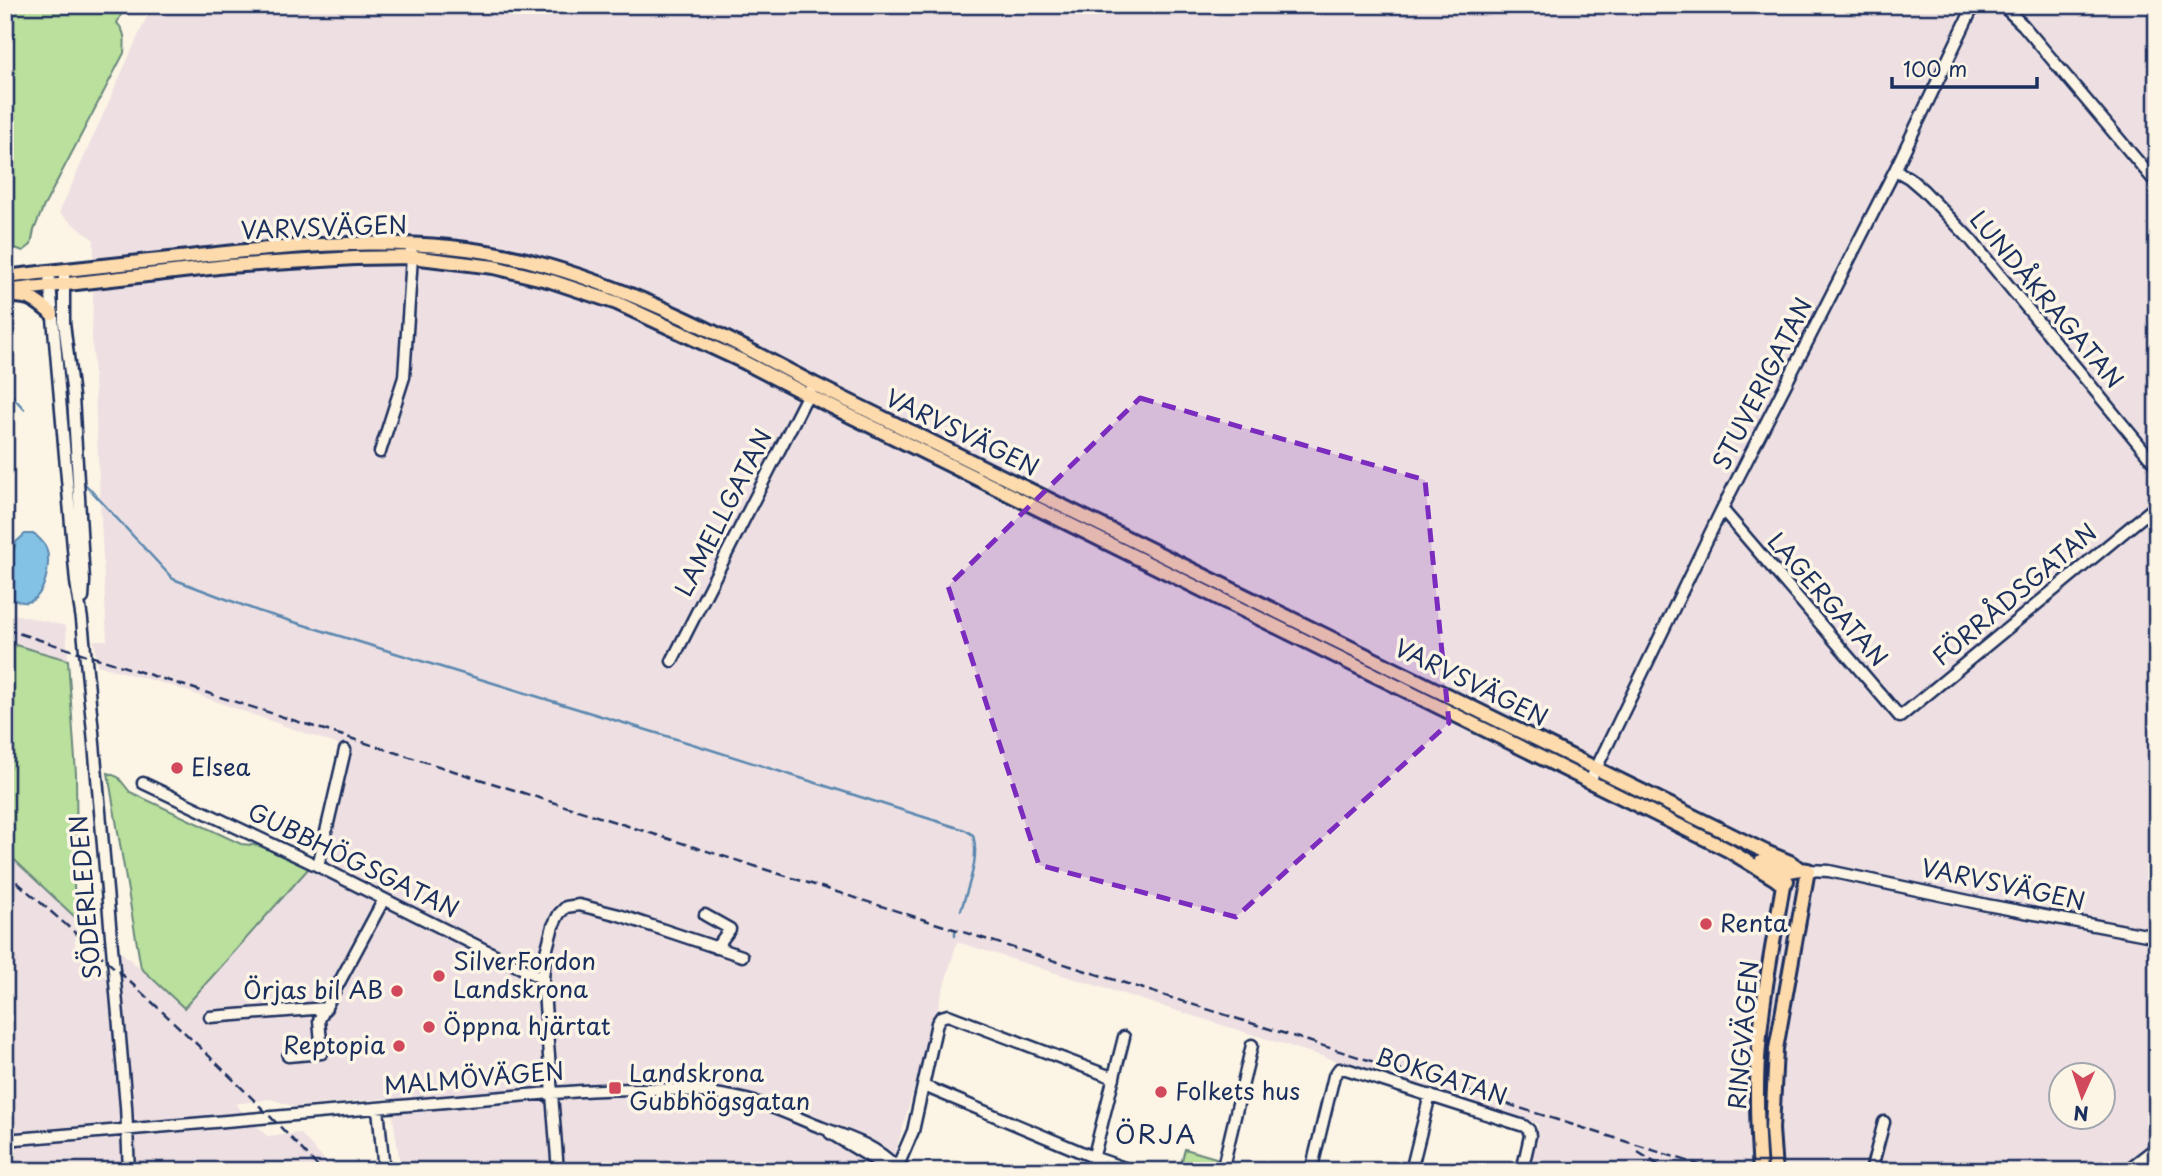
<svg xmlns="http://www.w3.org/2000/svg" width="2162" height="1176" viewBox="0 0 2162 1176" font-family="'Playpen Sans',sans-serif">
	<style>
		.built { fill: #eee0e2; fill-rule: evenodd }
		.green { fill: #b9e09c; stroke: #6a887d; stroke-width: 2 }
		.water { fill: #84c2e5; stroke: #5a87af; stroke-width: 2 }
		.lines { fill: none; stroke-linecap: round; stroke-linejoin: round }
		.stream { stroke: #5a87af; stroke-width: 2.5 }
		.minor-casing { stroke: #1b2f5e; stroke-width: 15 }
		.major-casing { stroke: #1b2f5e; stroke-width: 18 }
		.minor { stroke: #fcf5e5; stroke-width: 10 }
		.major { stroke: #fedbac; stroke-width: 12 }
		.rail { stroke: #1b2f5e; stroke-width: 2.5; stroke-dasharray: 10 5; stroke-linecap: butt }
		.marked { fill: #7b2cbf; fill-opacity: 0.2; stroke: #7b2cbf; stroke-width: 5; stroke-dasharray: 14 9; stroke-linejoin: round }
		.poi-dot { fill: #d1495b; stroke: #fcf5e5; stroke-width: 2.5 }
		.labels { text-anchor: middle; stroke-width: 7; stroke-linejoin: round; paint-order: stroke }
		.street-label { font-size: 24px; fill: #1b2f5e; stroke: #fcf5e5 }
		.poi-label { font-size: 24px; fill: #1b2f5e; stroke: #fcf5e5; text-anchor: start }
		.neighbourhood-label { font-size: 26px; letter-spacing: 2px; fill: #1b2f5e; stroke: #fcf5e5 }
	</style>
	<rect width="100%" height="100%" fill="#fcf5e5"/>
	<filter id="ink" filterUnits="userSpaceOnUse"><feTurbulence type="fractalNoise" baseFrequency=".0143" numOctaves="2"/><feDisplacementMap in="SourceGraphic" scale="14" xChannelSelector="R" yChannelSelector="G"/><feConvolveMatrix kernelMatrix="1 2 1 2 8 2 1 2 1" color-interpolation-filters="sRGB"/></filter>
	<g filter="url(#ink)">
		<path class="built" d="M152,5H2157V1171H1769L1748,1164V1171H1702L1665,1159L1678,1171H1529L1538,1124L957,942L890,1171H401L390,1098L295,1107L271,1099L235,1104L267,1136L300,1133L334,1171H5V851L76,918L75,952L123,991L118,949L184,1008L309,868L324,859L350,749L172,686L97,665L94,640H107L92,338L94,240L59,213ZM2060,1074H2102V1116H2060Z
			M5,612L66,626L68,660L5,642Z"/>
		<path class="green" d="M5,5H126L117,23C126,32 125,41 124,53L43,208L34,230L31,245L23,251L5,244Z
			M5,642L68,660L76,774L77,865L74,885L76,918L5,851Z
			M108,773L118,777L130,792L241,844L264,846L309,868L184,1008L141,968Z
			M1185,1149L1216,1158L1213,1171H1179Z"/>
		<path class="water" d="M25,534H35C38,538 45,543 46,548C52,562 45,599 27,602C22,603 15,600 10,599L7,585L11,558L16,542Z"/>
		<g class="lines">
			<path class="stream" d="M5,388L24,409
				M85,484L173,579L258,611L699,746L965,830L973,835C980,859 968,886 961,910
				M955,932V936"/>
			<g class="minor-casing">
				<path id="minor" d="M2002,5L2023,25L2157,184
					M1895,170L1909,178L1923,190L1971,240L2157,466
					M64,271V323L73,397L84,581L83,598
					M49,272L76,582L82,620L93,732L126,1106L129,1171
					M380,452L404,377L412,257L410,244
					M1722,509L1900,717L2157,505
					M672,661L810,390
					M1590,781L1722,509L1895,170L1974,5
					M143,783L318,866L543,979L558,1171
					M318,866L345,750
					M1808,870L1829,871L1987,905L2157,937
					M705,915L730,929L716,948
					M543,979L545,956L553,926L559,914L566,907L579,905L619,915L742,956
					M210,1017L326,1008
					M288,1056L322,1053L319,1020L384,899
					M924,1086L1093,1157L1133,1171
					M378,1108L384,1171
					M830,1133L880,1163L894,1167
					M5,1140L551,1093C621,1088 690,1084 758,1103C781,1109 801,1120 823,1128C851,1138 876,1146 897,1168
					M897,1168L913,1131L937,1023L941,1017L948,1015L1114,1078
					M1090,1171L1124,1037
					M1222,1171L1252,1045
					M1311,1171L1334,1076L1339,1069H1346L1524,1126L1529,1130L1530,1136L1522,1171
					M1411,1171L1430,1095
					M1871,1171L1884,1122
					M2126,1171L2157,1147"/>
			</g>
			<g class="major-casing">
				<path id="major" d="M5,277C63,270 121,264 179,258C300,245 429,230 548,266C641,293 728,338 814,384L1766,852L1790,862L1800,869
					M5,291L227,266L355,258L412,257L494,267L551,281L617,303L742,361L808,395L1728,850L1774,878L1783,885
					M13,296C32,296 37,302 52,314
					M1761,862L1784,872L1800,869L1808,870L1776,1049L1772,1129L1775,1171
					M1760,1171C1757,1129 1755,1088 1759,1046C1763,992 1774,939 1783,885L1787,881"/>
			</g>
			<use href="#minor" class="minor"/>
			<use href="#major" class="major"/>
			<path class="rail" d="M5,629L1719,1171
				M5,872C116,967 223,1064 322,1171
				M1638,1152L1668,1171
				M2142,1171L2157,1159"/>
		</g>
	</g>
	<path class="marked" d="M1140,398L1425,480L1449,723L1236,917L1039,865L948,586Z"/>
	<g class="poi-dot">
		<circle cx="177" cy="768" r="7"/>
		<circle cx="1706" cy="924" r="7"/>
		<circle cx="439" cy="976" r="7"/>
		<circle cx="397" cy="991" r="7"/>
		<circle cx="429" cy="1027" r="7"/>
		<circle cx="399" cy="1046" r="7"/>
		<rect x="608" y="1081" width="14" height="14" rx="3.5"/>
		<circle cx="1161" cy="1092" r="7"/>
	</g>
	<g class="labels">
		<g class="street-label">
			<text transform="translate(324 228) rotate(-2)" y="8">VARVSVÄGEN</text>
			<text transform="translate(2046 300) rotate(50)" y="8">LUNDÅKRAGATAN</text>
			<text transform="translate(1763 384) rotate(-63)" y="8">STUVERIGATAN</text>
			<text transform="translate(962 433) rotate(26)" y="8">VARVSVÄGEN</text>
			<text transform="translate(724 513) rotate(-63)" y="8">LAMELLGATAN</text>
			<text transform="translate(2015 595) rotate(-40)" y="8">FÖRRÅDSGATAN</text>
			<text transform="translate(1827 600) rotate(49)" y="8">LAGERGATAN</text>
			<text transform="translate(1471 683) rotate(26)" y="8">VARVSVÄGEN</text>
			<text transform="translate(353 861) rotate(26)" y="8">GUBBHÖGSGATAN</text>
			<text transform="translate(2003 885) rotate(12)" y="8">VARVSVÄGEN</text>
			<text transform="translate(86 897) rotate(-95)" y="8">SÖDERLEDEN</text>
			<text transform="translate(1744 1035) rotate(-85)" y="8">RINGVÄGEN</text>
			<text transform="translate(1441 1077) rotate(18)" y="8">BOKGATAN</text>
			<text transform="translate(474 1079) rotate(-5)" y="8">MALMÖVÄGEN</text>
		</g>
		<g class="poi-label">
			<text x="191" y="776">Elsea</text>
			<text x="1720" y="932">Renta</text>
			<text x="453" y="970">SilverFordon<tspan x="453" dy="28">Landskrona</tspan></text>
			<text x="383" y="999" text-anchor="end">Örjas bil AB</text>
			<text x="443" y="1035">Öppna hjärtat</text>
			<text x="385" y="1054" text-anchor="end">Reptopia</text>
			<text x="629" y="1082">Landskrona<tspan x="629" dy="28">Gubbhögsgatan</tspan></text>
			<text x="1175" y="1100">Folkets hus</text>
		</g>
		<g class="neighbourhood-label">
			<text x="1156" y="1144">ÖRJA</text>
		</g>
	</g>
	<rect width="2162" height="1176" fill="none" stroke="#fcf5e5" stroke-width="28"/>
	<rect x="14" y="14" width="2134" height="1148" fill="none" stroke="#1b2f5e" stroke-width="2.5" filter="url(#ink)"/>
	<g transform="translate(2082 1096) rotate(183)"><circle r="33" fill="#fcf5e5" stroke="#a2a6af" stroke-width="2"/>
	<path d="M0-5L12 26L0 18L-12 26Z" fill="#d1495b"/>
	<text y="-10" font-size="19" font-weight="bold" text-anchor="middle" fill="#1b2f5e">N</text>
	</g>
	<path d="M1892 77v10h145v-10" fill="none" stroke="#1b2f5e" stroke-width="3.5"/>
	<text x="1903" y="77" font-size="21" fill="#1b2f5e" stroke="#fcf5e5" stroke-width="5" paint-order="stroke">100 m</text>
</svg>
